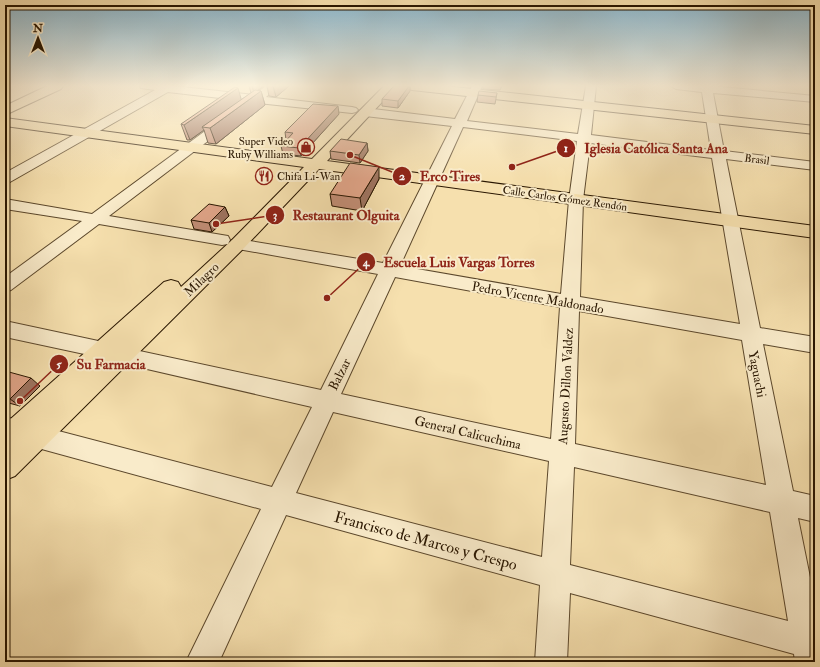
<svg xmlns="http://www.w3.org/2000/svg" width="820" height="667" viewBox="0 0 820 667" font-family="'IM FELL Double Pica',serif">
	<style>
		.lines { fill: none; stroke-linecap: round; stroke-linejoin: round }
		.minor-casing { stroke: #5c482c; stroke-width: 2 }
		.major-casing { stroke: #291600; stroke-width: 2 }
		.minor { fill: #f9ebca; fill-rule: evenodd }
		.major { fill: #f6e0ae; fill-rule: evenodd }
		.wall { fill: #c28e76; stroke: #291600 }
		.shaded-wall { fill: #9e7460; stroke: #291600 }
		.building { fill: #e1a589; stroke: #291600 }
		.labels { text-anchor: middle; stroke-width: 4; stroke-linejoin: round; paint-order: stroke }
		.far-poi-label { font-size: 11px; fill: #291600; stroke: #f9ebca; text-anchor: end }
		.far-street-label { font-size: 11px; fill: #291600; stroke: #f9ebca }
		.street-label { font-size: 13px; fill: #291600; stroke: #f9ebca }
		.near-street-label { font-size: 16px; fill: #291600; stroke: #f9ebca }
		.leader { fill: none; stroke: #8f2418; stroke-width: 1.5 }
		.callout-dot { fill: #8f2418; stroke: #f9ebca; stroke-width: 1.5 }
		.mark-label { font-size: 12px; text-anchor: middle; font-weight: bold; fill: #fff }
		.callout-label { font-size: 14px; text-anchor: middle; font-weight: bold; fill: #8f2418; stroke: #f9ebca; stroke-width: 4; stroke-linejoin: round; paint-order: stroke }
	</style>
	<rect width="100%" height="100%" fill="#f6e0ae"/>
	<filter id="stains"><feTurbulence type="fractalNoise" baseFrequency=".005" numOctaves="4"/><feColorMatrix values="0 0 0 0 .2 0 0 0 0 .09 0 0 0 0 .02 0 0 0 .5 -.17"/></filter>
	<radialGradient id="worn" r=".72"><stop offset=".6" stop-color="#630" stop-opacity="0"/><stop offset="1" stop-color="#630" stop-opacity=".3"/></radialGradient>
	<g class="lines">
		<g class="minor-casing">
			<path id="minor" d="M140,86H174L254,95L266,86H278L266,97L352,107L356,108L358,110L356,112L352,113L258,103L109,216L222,235L228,236L230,240L228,244L222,245L99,224L11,290L5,292V277L82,221L5,209V199L92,214L246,101L168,92L10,182L5,183V173L155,90L141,88Z
				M472,86H482L467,121L578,134L586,86H596L591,135L711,150L702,92L676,89L671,86H711L815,96V102L713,93L724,151L815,162V170L726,159L760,328L815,337V353L763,344L793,491L815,496V522L798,518L815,602V662H795L794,654L570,593L567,662H535L540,585L286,515L219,662H186L261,509L5,439V417L272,487L312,407L121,363L114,361L111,355L103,358L5,337V321L103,342L110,344L113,350L121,347L321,390L378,274L238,249L232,248L230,244L232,240L238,239L383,263L452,126L365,116L361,114L359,112L361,110L365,108L455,119ZM463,127L577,141L569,200L561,294L400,266ZM590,143L712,158L740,324L580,297L583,200ZM395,277L560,307L551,439L341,394ZM579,311L742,340L766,485L575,444ZM333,412L549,461L542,557L296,493ZM574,467L770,512L788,621L570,565Z"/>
		</g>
		<g class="major-casing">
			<path id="major" d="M47,86H63L61,89L5,115V106Z
				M384,86H397L327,161L815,226V238L319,169L244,248L15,476L5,480V424L164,282L171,280L178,282L181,287L232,240L304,167L5,126V118L312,159Z
				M406,86H445L815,126V134L412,90L408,89Z"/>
		</g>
		<use href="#minor" class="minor"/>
		<use href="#major" class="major"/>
	</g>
	<path class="wall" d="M249,86H264L258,90L261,91L265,105L216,144L208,143L204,130L190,140H187L181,124L241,100L251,93Z
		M267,86H289L276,97L269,96Z
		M410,86V91L398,108L382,106V99Z
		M483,86H502L500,90L483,89Z
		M497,93L495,104L477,102L478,95Z
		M339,114L301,156L283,154L281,146L286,140L285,132Z
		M367,143L368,151L360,163L331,159L330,151Z
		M379,179L362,211L332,206L330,194Z
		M225,207L229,216L212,232L194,229L191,220Z
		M5,376L40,386L20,406L5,402Z"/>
	<path class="shaded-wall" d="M252,86H264L254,93Z
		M273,86H289L276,97Z
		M409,86H410V91L398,108V101Z
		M238,88L242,102L202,127L204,130L190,140L184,125Z
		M261,91L265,105L216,144L210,128Z
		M338,106L339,114L301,156L299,148Z
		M367,143L368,151L360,163L359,155Z
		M379,167V179L362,211L360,198Z
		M225,207L229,216L212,232L209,223Z
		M31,378L40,386L20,406L10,399Z"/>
	<path class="building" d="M394,86H409L398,101L382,99Z
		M235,87L238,88L184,125L181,124Z
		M255,90L261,91L210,128L202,127Z
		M479,91L497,93L496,97L478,95Z
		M313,104L338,106L299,148L281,146L293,133L285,132Z
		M341,139L367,143L359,155L330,151Z
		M350,163L379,167L360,198L330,194Z
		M209,204L225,207L209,223L191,220Z
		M9,372L31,378L10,399L5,397V376Z"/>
	<linearGradient id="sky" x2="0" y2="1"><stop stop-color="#8ab8d0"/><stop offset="0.48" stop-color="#fbf1db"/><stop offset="1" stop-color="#fbf1db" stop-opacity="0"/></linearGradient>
	<rect width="820" height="179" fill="url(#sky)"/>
	<defs>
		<g id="shop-ring" transform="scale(0.9)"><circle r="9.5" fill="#f9ebca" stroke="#8f2418" stroke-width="1.5"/><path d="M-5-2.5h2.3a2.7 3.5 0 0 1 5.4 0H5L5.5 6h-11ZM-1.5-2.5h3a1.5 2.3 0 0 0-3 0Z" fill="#8f2418"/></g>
		<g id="restaurant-ring" transform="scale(0.9)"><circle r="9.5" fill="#f9ebca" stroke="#8f2418" stroke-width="1.5"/><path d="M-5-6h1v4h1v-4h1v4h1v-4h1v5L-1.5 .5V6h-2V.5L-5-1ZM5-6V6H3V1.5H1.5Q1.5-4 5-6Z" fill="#8f2418"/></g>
	</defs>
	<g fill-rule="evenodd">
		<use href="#shop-ring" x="306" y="147"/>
		<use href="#restaurant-ring" x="264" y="176"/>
	</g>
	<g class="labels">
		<g class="far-poi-label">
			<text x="293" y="145">Super Video<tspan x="293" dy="13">Ruby Williams</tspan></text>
			<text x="277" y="180" text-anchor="start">Chifa Li-Wan</text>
		</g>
		<g class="far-street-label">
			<text transform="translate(757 159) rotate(7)" y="4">Brasil</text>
			<text transform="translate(565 198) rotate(8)" y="4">Calle Carlos Gómez Rendón</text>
		</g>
		<g class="street-label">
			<text transform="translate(201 279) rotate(-44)" y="5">Milagro</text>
			<text transform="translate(538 297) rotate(10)" y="5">Pedro Vicente Maldonado</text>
			<text transform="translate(339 374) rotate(-64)" y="5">Balzar</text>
			<text transform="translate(758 374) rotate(79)" y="5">Yaguachi</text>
			<text transform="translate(565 386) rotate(-87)" y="5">Augusto Dillon Valdez</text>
			<text transform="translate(468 432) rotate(13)" y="5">General Calicuchima</text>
		</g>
		<g class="near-street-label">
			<text transform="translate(426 540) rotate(15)" y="6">Francisco de Marcos y Crespo</text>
		</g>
	</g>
	<path class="leader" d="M512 167L566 148M350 155L402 176M216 224L275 215M327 298L366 262M20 401L59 364"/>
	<g class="callout-dot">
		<circle cx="512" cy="167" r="4"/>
		<circle cx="350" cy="155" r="4"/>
		<circle cx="216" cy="224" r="4"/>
		<circle cx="327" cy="298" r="4"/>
		<circle cx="20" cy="401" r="4"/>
		<circle cx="566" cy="148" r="10"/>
		<circle cx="402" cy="176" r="10"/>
		<circle cx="275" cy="215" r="10"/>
		<circle cx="366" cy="262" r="10"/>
		<circle cx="59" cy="364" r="10"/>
	</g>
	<g class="mark-label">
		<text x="566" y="152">1</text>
		<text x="402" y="180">2</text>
		<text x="275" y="219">3</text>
		<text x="366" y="266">4</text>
		<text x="59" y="368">5</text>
	</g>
	<g class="callout-label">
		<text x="656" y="153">Iglesia Católica Santa Ana</text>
		<text x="450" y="181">Erco Tires</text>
		<text x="346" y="220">Restaurant Olguita</text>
		<text x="459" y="267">Escuela Luis Vargas Torres</text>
		<text x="111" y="369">Su Farmacia</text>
	</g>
	<rect width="820" height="667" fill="none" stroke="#f6e0ae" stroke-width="20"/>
	<rect x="6" y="6" width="808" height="655" fill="none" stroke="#291600" stroke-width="2"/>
	<rect x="10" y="10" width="800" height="647" fill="none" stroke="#291600"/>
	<g transform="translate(38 38)" stroke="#f9ebca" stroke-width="3" paint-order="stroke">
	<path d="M0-3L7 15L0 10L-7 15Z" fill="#291600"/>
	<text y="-6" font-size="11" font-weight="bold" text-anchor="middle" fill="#291600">N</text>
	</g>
	<rect width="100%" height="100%" filter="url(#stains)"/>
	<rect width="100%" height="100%" fill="url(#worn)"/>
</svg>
